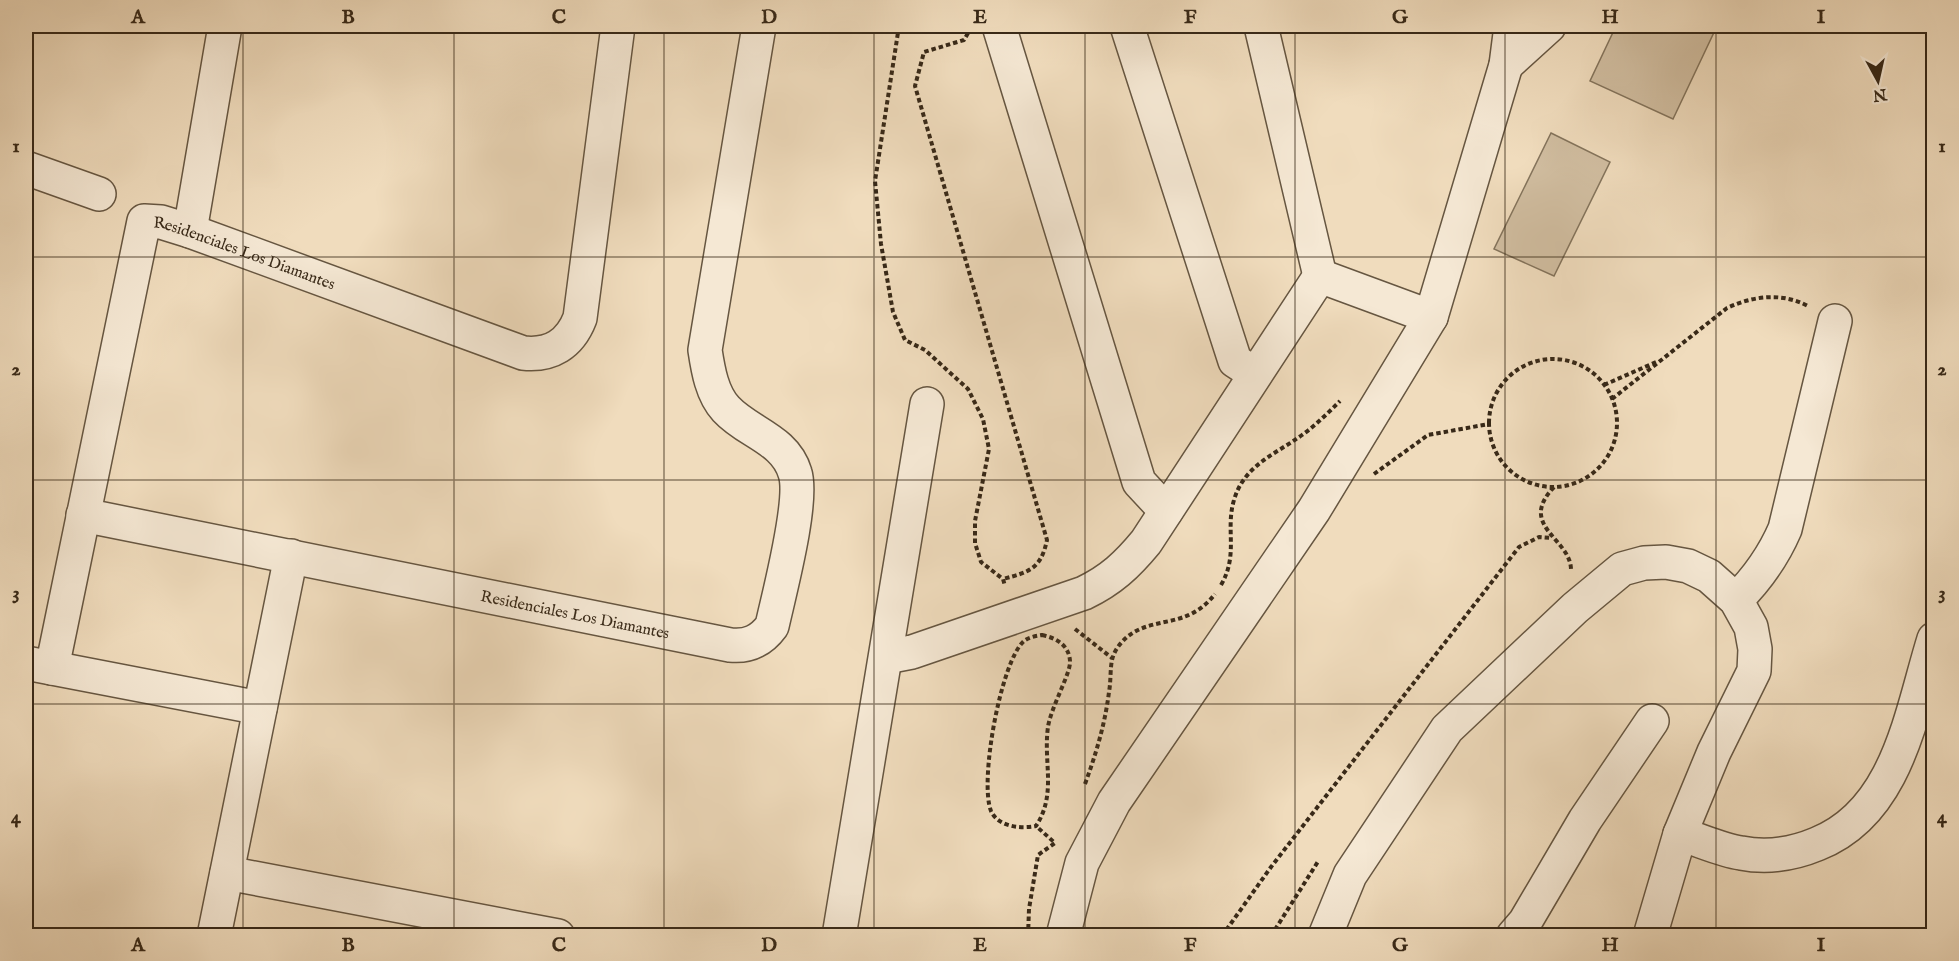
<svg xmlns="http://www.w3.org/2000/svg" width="1959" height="961" viewBox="0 0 1959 961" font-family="'IM FELL English',serif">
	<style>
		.green { fill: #d1bea1; stroke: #84745c; stroke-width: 1.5 }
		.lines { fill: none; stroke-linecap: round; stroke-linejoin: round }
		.minor-casing { stroke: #665641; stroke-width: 36 }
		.path { stroke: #382918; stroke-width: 4; stroke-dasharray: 4.5 3; stroke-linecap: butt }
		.minor { stroke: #f5e8d4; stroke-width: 33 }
		.grid { fill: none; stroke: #382918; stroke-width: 1.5; stroke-opacity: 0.55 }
		.labels { text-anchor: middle; stroke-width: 5; stroke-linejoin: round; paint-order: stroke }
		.street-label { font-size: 16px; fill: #382918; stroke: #f5e8d4 }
		.neatline { fill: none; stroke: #382918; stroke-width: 2 }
		.grid-label { font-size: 20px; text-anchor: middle; font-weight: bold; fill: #382918 }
	</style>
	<rect width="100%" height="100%" fill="#f0dcbd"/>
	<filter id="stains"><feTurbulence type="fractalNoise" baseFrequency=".00333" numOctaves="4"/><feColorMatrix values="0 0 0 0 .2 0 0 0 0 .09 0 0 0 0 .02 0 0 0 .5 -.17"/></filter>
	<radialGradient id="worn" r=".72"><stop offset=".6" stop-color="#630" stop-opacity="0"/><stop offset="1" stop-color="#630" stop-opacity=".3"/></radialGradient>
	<path class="green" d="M1616,26H1717L1673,119L1590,81Z
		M1551,133L1610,162L1554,276L1494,249Z"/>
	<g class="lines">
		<g class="minor-casing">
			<g id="minor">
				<path d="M999,26L1139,482L1166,511"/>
				<path d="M1127,26L1235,361L1255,374"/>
				<path d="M1261,26L1320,276"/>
				<path d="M1506,65L1549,26"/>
				<path d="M26,168L99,194"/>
				<path d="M190,231L225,26"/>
				<path id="s1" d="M83,515L730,645C748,647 761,641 772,626C779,594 804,501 795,473C785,439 748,433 726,409C712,394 708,370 705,350L759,26"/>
				<path d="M1736,600C1758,578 1773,557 1785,529L1835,321"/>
				<path d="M886,657L912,652L1084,593C1111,580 1127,565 1146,542L1320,276L1431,317"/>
				<path d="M26,663L260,708"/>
				<path id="s2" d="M52,668L144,221L161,222L190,231L523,353C551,356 570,344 580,318L618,26"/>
				<path d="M1680,834C1700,840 1721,850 1741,853C1767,858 1793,854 1817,844C1898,812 1911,713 1934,639"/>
				<path d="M227,873L558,936"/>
				<path d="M214,936L291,556"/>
				<path d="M839,936L927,404"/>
				<path d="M1063,936L1082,863L1114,802L1314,510L1431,317L1506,65L1511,26"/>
				<path d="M1325,936L1350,875L1447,729L1575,608L1622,569L1644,563L1666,562L1688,566L1709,576L1736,600L1751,627L1755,649L1754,671L1714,752L1680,834L1650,936"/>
				<path d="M1513,936L1525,922L1585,820L1652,721"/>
			</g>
		</g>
		<path class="path" d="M899,26L875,181L881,244L893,312L905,340L925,350L968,389L983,419L989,449L975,521V543L981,562L1003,579L1005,586
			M968,33L964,40L924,52L915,86L1047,540C1041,569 1029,572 1003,579
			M1489 423a64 64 0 1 1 128 0a64 64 0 1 1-128 0Z
			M1604,385L1656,362
			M1612,399L1727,308C1753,296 1781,292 1808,306
			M1374,474L1428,435L1489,424
			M1554,487C1517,526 1570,538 1571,569
			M1221,585C1239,554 1225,530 1234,500C1244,465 1276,454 1302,435C1316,425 1328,413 1340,401
			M1075,629L1112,658
			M1042,635C1056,638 1069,645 1070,661C1071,673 1051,707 1048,727C1043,762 1057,794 1036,826C1021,829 998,827 991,811C979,781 1001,661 1024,641C1029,637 1036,636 1042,635Z
			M1085,784C1096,754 1105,724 1109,692C1111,681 1110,670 1112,660C1114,651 1120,643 1127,637C1154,615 1187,630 1215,594
			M1028,936L1029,909L1038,855L1055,843L1036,826
			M1222,936L1271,867L1519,547L1539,537L1551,538
			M1271,936L1319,860
			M1277,936L1278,927"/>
		<use href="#minor" class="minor"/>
	</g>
	<path class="grid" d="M243,26V936M454,26V936M664,26V936M874,26V936M1085,26V936M1295,26V936M1505,26V936M1716,26V936M26,257H1934M26,480H1934M26,704H1934"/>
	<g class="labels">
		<g class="street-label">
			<text dy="6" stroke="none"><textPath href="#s2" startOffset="562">Residenciales Los Diamantes</textPath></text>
			<text dy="6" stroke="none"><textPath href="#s1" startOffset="502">Residenciales Los Diamantes</textPath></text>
		</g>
	</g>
	<rect width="1959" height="961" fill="none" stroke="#f0dcbd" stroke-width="66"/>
	<g transform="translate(1878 81) rotate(172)" stroke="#f5e8d4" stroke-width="4.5" paint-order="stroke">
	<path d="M0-4.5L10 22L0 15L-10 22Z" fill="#382918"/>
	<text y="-9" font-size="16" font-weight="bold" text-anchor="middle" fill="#382918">N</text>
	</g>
	<rect x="33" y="33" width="1893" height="895" class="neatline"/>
	<g class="grid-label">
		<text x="138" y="23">A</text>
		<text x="348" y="23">B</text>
		<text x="559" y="23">C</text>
		<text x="769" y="23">D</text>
		<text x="980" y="23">E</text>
		<text x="1190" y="23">F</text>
		<text x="1400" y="23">G</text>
		<text x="1610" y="23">H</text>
		<text x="1821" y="23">I</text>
		<text x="16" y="152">1</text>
		<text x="1942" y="152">1</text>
		<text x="16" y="375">2</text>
		<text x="1942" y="375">2</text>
		<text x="16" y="599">3</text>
		<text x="1942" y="599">3</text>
		<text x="16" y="823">4</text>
		<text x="1942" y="823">4</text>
		<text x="138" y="951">A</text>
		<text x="348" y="951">B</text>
		<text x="559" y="951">C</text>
		<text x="769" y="951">D</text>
		<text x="980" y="951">E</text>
		<text x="1190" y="951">F</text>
		<text x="1400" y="951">G</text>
		<text x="1610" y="951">H</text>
		<text x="1821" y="951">I</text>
	</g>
	<rect width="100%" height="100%" filter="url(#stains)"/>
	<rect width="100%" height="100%" fill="url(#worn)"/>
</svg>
